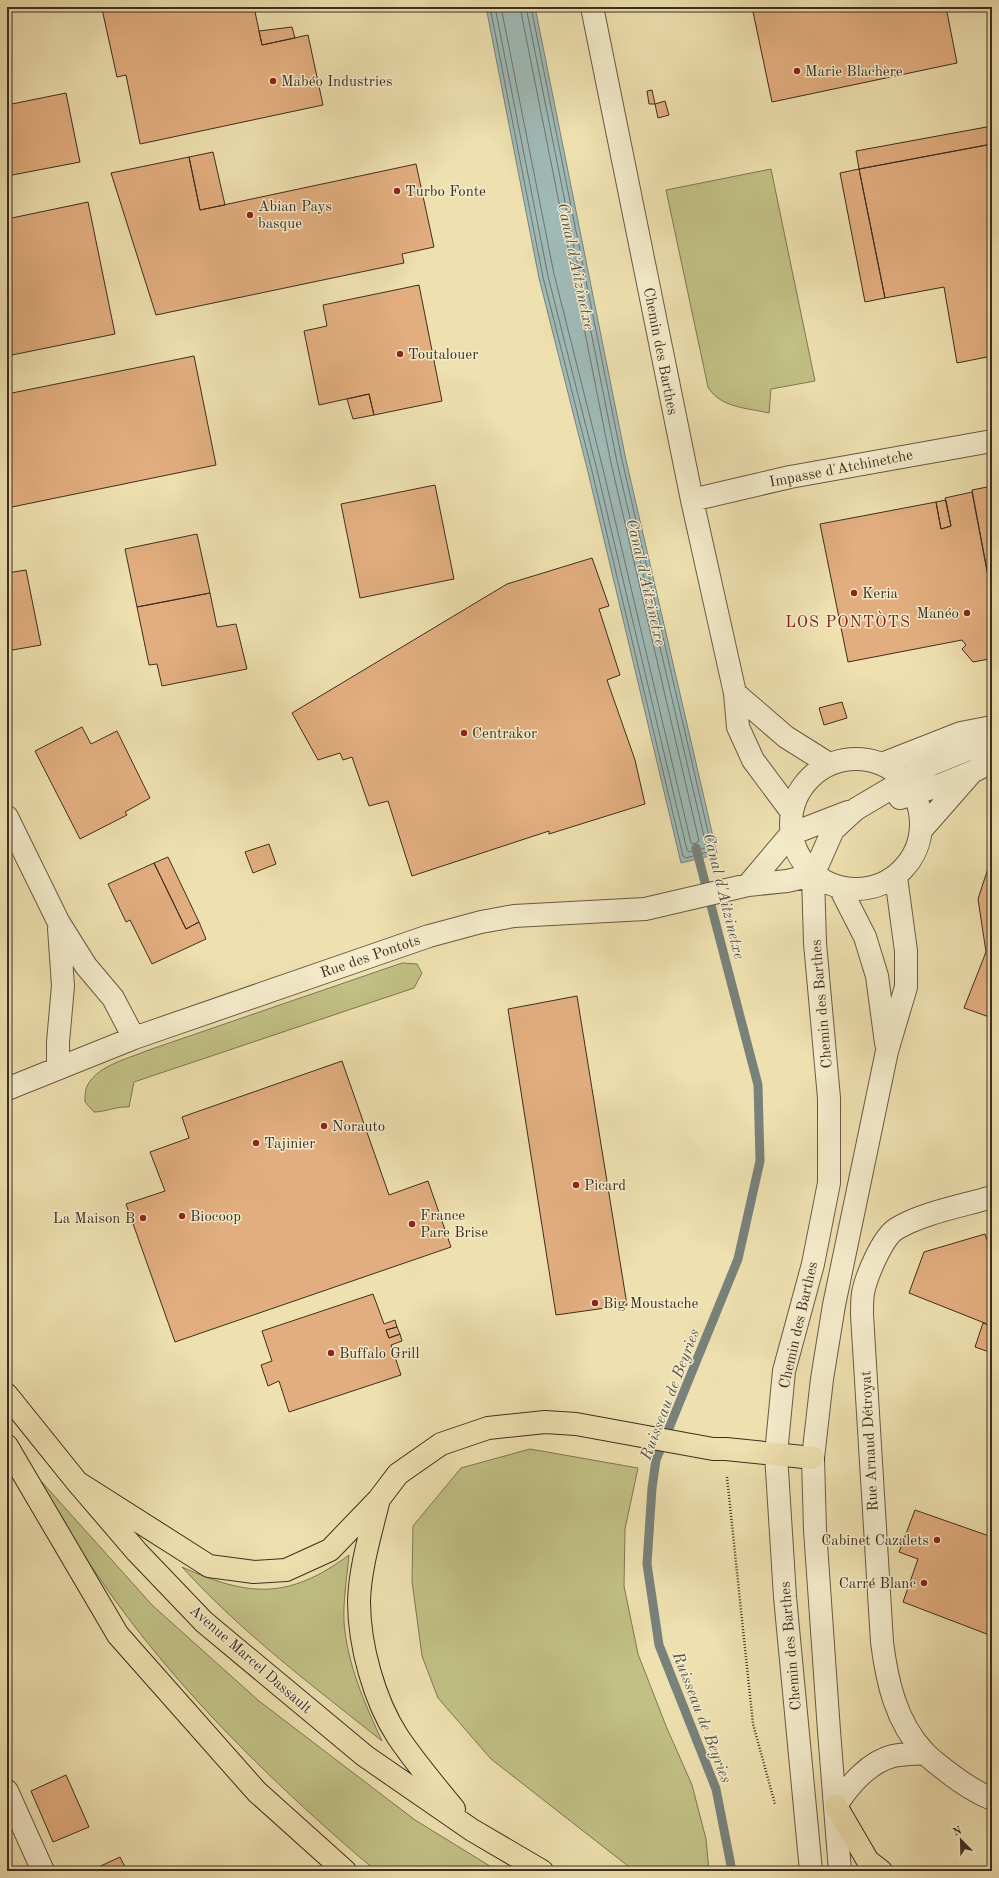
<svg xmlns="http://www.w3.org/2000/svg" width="999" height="1878" viewBox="0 0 999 1878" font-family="'Old Standard TT',serif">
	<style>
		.green { fill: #c1c085; stroke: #7f7753 }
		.water { fill: #9fbab7; stroke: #78827b }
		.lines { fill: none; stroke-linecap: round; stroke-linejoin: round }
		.shore { stroke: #6e746c; stroke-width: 1 }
		.stream { stroke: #78827b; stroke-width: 9 }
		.building { fill: #e2ae7f; stroke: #3d2e21 }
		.minor-casing { stroke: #695a44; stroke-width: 24 }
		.major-casing { stroke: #3d2e21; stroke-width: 24 }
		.path { stroke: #3d2e21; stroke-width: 2.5; stroke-dasharray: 1 2; stroke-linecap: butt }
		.minor { stroke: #f4ebcb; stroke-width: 22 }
		.major { stroke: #eee0af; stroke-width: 22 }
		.poi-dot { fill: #8f2418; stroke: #f4ebcb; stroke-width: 1.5 }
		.labels { text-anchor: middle; stroke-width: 3; stroke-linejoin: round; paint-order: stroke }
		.poi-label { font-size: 15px; fill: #3d2e21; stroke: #f4ebcb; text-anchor: start }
		.street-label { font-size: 15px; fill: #3d2e21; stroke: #f4ebcb }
		.water-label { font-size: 16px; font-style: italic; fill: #565146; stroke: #f4ebcb }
		.neighbourhood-label { font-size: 16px; letter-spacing: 1px; fill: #7a1f14; stroke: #f4ebcb }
	</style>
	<rect width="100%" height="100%" fill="#eee0af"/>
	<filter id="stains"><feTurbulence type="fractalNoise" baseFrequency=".005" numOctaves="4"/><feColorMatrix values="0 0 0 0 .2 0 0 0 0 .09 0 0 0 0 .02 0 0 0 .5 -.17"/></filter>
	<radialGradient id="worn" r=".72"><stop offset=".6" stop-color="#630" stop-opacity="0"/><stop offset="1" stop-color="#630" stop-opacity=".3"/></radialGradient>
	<path class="green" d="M771,169L815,381L771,389L769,413C748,408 720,408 708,387L666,190Z
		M402,963L417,964L422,973L414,988L134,1082L129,1107C117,1106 106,1112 94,1112L85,1102C85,1098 85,1093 86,1089C93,1067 127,1059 146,1051Z
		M530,1449L638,1468L625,1529L624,1586L638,1654L666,1726L692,1785L706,1839L709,1871H637L628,1866L491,1759L438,1698L422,1656L412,1581L413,1526L461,1468Z
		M41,1481L152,1605L259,1701L415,1820L498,1871H376C246,1761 120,1634 41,1481Z
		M349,1555C347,1578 343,1600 344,1622C347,1664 365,1704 382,1741C313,1686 242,1633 182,1567C249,1597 288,1600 349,1555Z"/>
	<path class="water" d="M486,7H535L626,460L717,854L681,863L588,472L539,278Z"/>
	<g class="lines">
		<path class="shore" d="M490,7L543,277L592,471L683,856L686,858L711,851L712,849L622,460L531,7
			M495,7L548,276L597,470L687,850L689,852L705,848L706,845L617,462L526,7
			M501,7L554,274L603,469L691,843L694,844L699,841L611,463L520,7"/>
		<path class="stream" d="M696,848L758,1085L760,1161L738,1259L656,1460L652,1488L647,1564L659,1645L716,1789L732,1871"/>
	</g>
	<path class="building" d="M109,7H254L262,45L308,35L323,105L140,144L126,75L117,77L102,9Z
		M752,7H946L957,63L772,102Z
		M292,27L295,38L262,45L259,31Z
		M652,90L655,104H649L647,91Z
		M66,93L80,162L7,176V105Z
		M665,101L669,115L658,118L655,104Z
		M992,126V144L859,169L856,151Z
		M992,144V356L957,363L944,287L885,298L859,169Z
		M213,152L225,205L200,210L189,157Z
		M189,157L200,210L416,164L434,247L402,254L404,263L156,315L111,173Z
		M859,169L885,298L865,302L840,173Z
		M88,202L115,334L7,356V219Z
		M419,285L442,401L374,415L369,394L319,405L304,331L327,326L323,305Z
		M194,356L216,465L7,508V394Z
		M369,394L374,415L353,419L347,399Z
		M435,485L454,579L360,598L341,504Z
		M992,486V597L972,490Z
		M972,492L992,597V654L989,655V659L973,662L962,649L966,645L962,640L848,662L820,524L936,502L941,529L951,526L945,498Z
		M946,500L951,526L941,529L936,502Z
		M197,534L210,593L137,607L125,549Z
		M592,558L609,606L599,609L620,675L607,680L635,760L645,804L549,834V831L412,876L388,801L369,806L352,757L343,760L340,753L318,760L292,713L507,584Z
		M26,570L41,645L7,651V573Z
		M210,593L217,627L236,624L247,669L162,686L157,664L149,665L137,607Z
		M842,702L847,718L824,725L819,708Z
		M82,727L91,744L117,731L150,798L125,812L127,815L80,839L35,751Z
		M269,844L276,864L253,873L245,852Z
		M992,856V1018L964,1008L986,952L978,899Z
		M168,857L199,922L186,929L154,863Z
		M154,863L186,929L199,922L206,939L152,964L130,920L126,922L108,884Z
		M577,996L627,1305L556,1315L508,1009Z
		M342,1061L389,1195L428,1181L451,1247L175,1342L126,1204L165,1191L150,1152L189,1138L182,1117Z
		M985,1234L992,1255V1326L909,1293L924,1252Z
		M373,1294L384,1324L395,1320L397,1327L386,1330L389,1338L400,1334L402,1341L391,1345L401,1375L289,1412L279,1381L268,1386L261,1365L272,1361L262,1331Z
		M983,1323L992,1326V1353L975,1347Z
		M397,1327L400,1334L389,1338L386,1330Z
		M915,1510L992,1537V1636L903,1602L918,1559L899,1552Z
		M66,1775L89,1827L53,1842L31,1791Z
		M120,1857L127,1871H90Z"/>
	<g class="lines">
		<g class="minor-casing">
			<path id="minor" d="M592,7L692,500L735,693L738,727L753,760L791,811
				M692,500L790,477L992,441
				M735,693L786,737L829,764
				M791 824a65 65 0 1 1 130 0a65 65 0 1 1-130 0Z
				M882,764L961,733L992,727
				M900,798L938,786L972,772
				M7,817L59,923L86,966L113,998L134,1038
				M922,829L972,772L992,762
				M791,834L848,812
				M748,885L791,834
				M840,888L865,937L877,976L886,1043
				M58,1068V1042L63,986L59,928
				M7,1089L134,1038L429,936L481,922L514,916L645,909L748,885L787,881L813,875
				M992,1197C962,1206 922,1213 896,1229C882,1238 866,1277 863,1293C862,1300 862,1308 862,1315L882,1642C887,1682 896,1722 924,1752C930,1759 938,1764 945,1770C959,1781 975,1792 992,1799
				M7,1791L43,1871
				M836,1806C849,1785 869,1762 893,1756C903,1754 914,1754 924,1753
				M811,1871L785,1597L776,1454L784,1371L813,1264L829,1183V1098L815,943L813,875L833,830L856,809L932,764L969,749L992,743
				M840,1871L829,1731L815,1530L813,1458L822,1379L834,1305L887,1051L906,987V951L896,877"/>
		</g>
		<g class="major-casing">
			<path id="major" d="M7,1395L77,1482L137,1552L204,1622L365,1756L472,1830L542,1871
				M7,1446L118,1635L257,1792L345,1871
				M77,1482L209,1566L254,1572L286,1570L330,1550L379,1499L398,1474L441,1444L488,1428L545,1422L576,1424L713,1449H726L813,1458
				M379,1499C371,1532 360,1567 359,1601C359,1645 374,1700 398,1737C415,1762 435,1786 454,1809
				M836,1806L868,1861L881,1871"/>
		</g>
		<path class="path" d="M727,1477L753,1724L775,1804"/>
		<use href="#minor" class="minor"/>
		<use href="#major" class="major"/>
	</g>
	<g class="poi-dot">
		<circle cx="797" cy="71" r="4"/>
		<circle cx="273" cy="81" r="4"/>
		<circle cx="397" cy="191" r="4"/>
		<circle cx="250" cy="215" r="4"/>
		<circle cx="400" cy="354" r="4"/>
		<circle cx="854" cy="593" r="4"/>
		<circle cx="967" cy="613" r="4"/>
		<circle cx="464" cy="733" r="4"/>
		<circle cx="324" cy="1126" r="4"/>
		<circle cx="256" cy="1143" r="4"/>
		<circle cx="576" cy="1185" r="4"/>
		<circle cx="182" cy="1216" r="4"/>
		<circle cx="143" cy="1218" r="4"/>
		<circle cx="412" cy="1224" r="4"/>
		<circle cx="595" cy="1303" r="4"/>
		<circle cx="331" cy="1353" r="4"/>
		<circle cx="937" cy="1540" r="4"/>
		<circle cx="924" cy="1583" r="4"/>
	</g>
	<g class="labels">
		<g class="poi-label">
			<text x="805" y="76">Marie Blachère</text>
			<text x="281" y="86">Mabéo Industries</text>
			<text x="405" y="196">Turbo Fonte</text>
			<text x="258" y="211">Abian Pays<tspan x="258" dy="17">basque</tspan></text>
			<text x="408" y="359">Toutalouer</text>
			<text x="862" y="598">Keria</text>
			<text x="959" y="618" text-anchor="end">Manéo</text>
			<text x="472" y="738">Centrakor</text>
			<text x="332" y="1131">Norauto</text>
			<text x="264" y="1148">Tajinier</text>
			<text x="584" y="1190">Picard</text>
			<text x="420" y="1220">France<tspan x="420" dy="17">Pare Brise</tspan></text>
			<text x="190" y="1221">Biocoop</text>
			<text x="135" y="1223" text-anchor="end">La Maison B</text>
			<text x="603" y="1308">Big Moustache</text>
			<text x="339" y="1358">Buffalo Grill</text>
			<text x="929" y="1545" text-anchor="end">Cabinet Cazalets</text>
			<text x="916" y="1588" text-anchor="end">Carré Blanc</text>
		</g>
		<g class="street-label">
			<text transform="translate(661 351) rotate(79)" y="5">Chemin des Barthes</text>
			<text transform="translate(841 468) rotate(-11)" y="5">Impasse d'Atchinetche</text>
			<text transform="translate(370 956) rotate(-19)" y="5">Rue des Pontots</text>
			<text transform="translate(821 1004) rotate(-95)" y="5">Chemin des Barthes</text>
			<text transform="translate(798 1325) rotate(-77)" y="5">Chemin des Barthes</text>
			<text transform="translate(869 1441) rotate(-93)" y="5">Rue Arnaud Détroyat</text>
			<text transform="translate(790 1646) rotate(-95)" y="5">Chemin des Barthes</text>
			<text transform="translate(251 1659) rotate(41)" y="5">Avenue Marcel Dassault</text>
		</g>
		<g class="water-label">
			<text transform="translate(577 266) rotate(78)" y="6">Canal d'Aitzinetxe</text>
			<text transform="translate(647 582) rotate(77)" y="6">Canal d'Aitzinetxe</text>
			<text transform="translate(725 896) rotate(76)" y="6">Canal d'Aitzinetxe</text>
			<text transform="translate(669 1394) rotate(-69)" y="6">Ruisseau de Beyries</text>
			<text transform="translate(703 1717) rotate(69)" y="6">Ruisseau de Beyries</text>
		</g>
		<g class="neighbourhood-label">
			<text x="848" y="627">LOS PONTÒTS</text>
		</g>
	</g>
	<rect width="999" height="1878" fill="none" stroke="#eee0af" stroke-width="24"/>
	<rect x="8" y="8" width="983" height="1862" fill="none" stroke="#3d2e21" stroke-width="2"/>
	<rect x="12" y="12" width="975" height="1854" fill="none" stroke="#3d2e21"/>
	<g transform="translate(961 1840) rotate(337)" stroke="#f4ebcb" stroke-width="3" paint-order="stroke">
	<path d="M0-3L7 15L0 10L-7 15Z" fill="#3d2e21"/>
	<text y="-6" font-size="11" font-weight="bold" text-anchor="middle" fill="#3d2e21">N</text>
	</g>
	<rect width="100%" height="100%" filter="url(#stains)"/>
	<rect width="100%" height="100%" fill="url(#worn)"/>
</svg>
